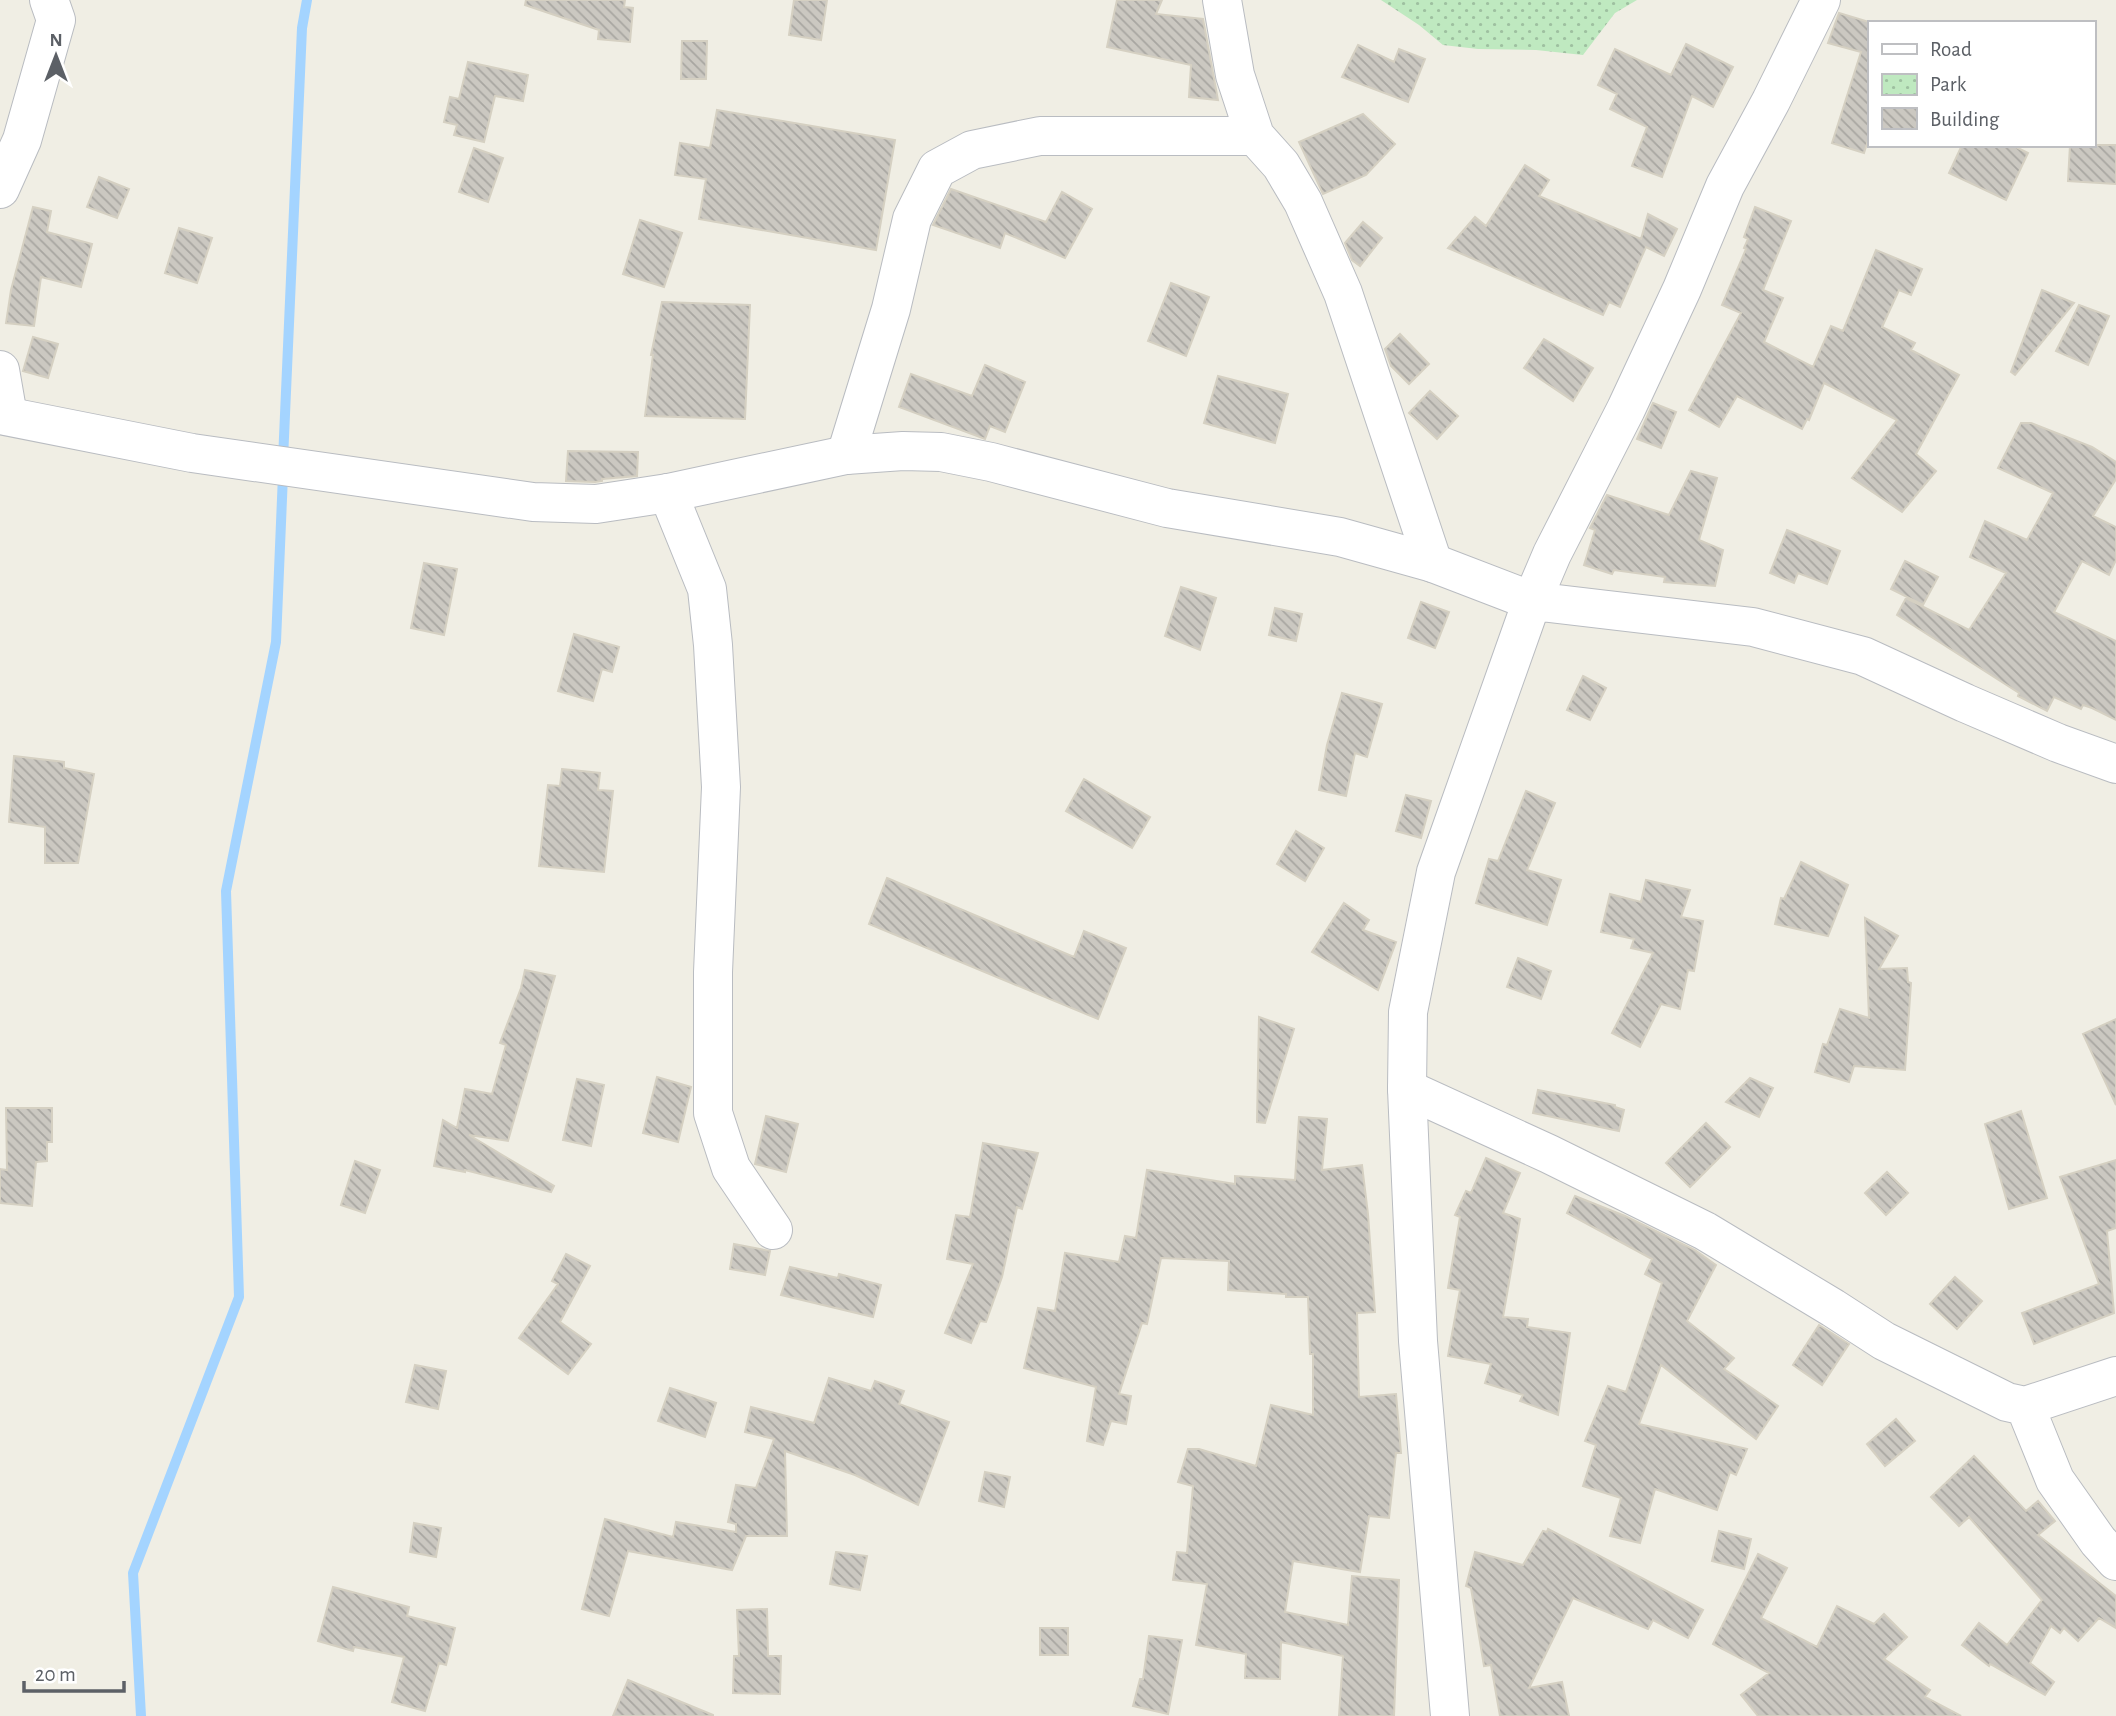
<svg xmlns="http://www.w3.org/2000/svg" width="2116" height="1716" viewBox="0 0 2116 1716" font-family="'Alegreya Sans',sans-serif">
	<style>
		.park { fill: url(#park-dots) }
		.lines { fill: none; stroke-linecap: round; stroke-linejoin: round }
		.stream { stroke: #a4d4ff; stroke-width: 10 }
		.building { fill: url(#building-back-hatch); stroke: #d5d0c2; stroke-width: 2 }
		.minor-casing { stroke: #b9bcc1; stroke-width: 40 }
		.tertiary-casing { stroke: #b9bcc1; stroke-width: 40 }
		.minor { stroke: #fff; stroke-width: 38 }
		.tertiary { stroke: #fff; stroke-width: 38 }
	</style>
	<defs>
		<pattern id="park-dots" width="8" height="8" patternUnits="userSpaceOnUse" patternTransform="scale(1.75)"><rect width="8" height="8" fill="#bfe9c0"/><path d="M2 2h.1M6 6h.1" fill="none" stroke="#9ec0a0" stroke-width="1.8" stroke-linecap="round"/></pattern>
		<pattern id="building-back-hatch" width="6" height="6" patternUnits="userSpaceOnUse" patternTransform="scale(1.75)"><rect width="6" height="6" fill="#cbc8c1"/><path d="M-1 5l2 2M0 0l6 6M5-1l2 2" fill="none" stroke="#a8a6a1"/></pattern>
	</defs>
	<rect width="100%" height="100%" fill="#f0eee4"/>
	<path class="park" d="M1381,0H1637L1615,13L1583,55L1536,50L1478,49L1443,45L1419,25Z"/>
	<g class="lines">
		<path class="stream" d="M283,460L302,28L307,0
			M141,1716L133,1573L239,1297L226,891L276,642L283,475"/>
	</g>
	<path class="building" d="M526,0H625L624,7L633,8L630,42L598,39L599,30L525,5Z
		M794,0H827L821,40L789,35Z
		M1117,0H1162L1156,14L1203,19L1218,100L1189,97L1191,65L1107,47Z
		M1839,13L1869,22V137L1864,153L1832,143L1861,52L1828,43Z
		M682,41H707L706,79H681Z
		M1686,44L1733,67L1713,107L1692,96L1662,177L1632,166L1647,127L1610,109L1617,94L1598,85L1615,49L1671,75Z
		M1358,45L1394,62L1399,49L1425,59L1408,102L1342,77Z
		M468,62L528,75L523,101L495,96L484,142L454,135L457,125L444,122L450,97L459,99Z
		M717,110L895,140L876,250L699,219L706,179L675,175L680,143L710,148Z
		M1363,114L1395,144L1366,175L1323,194L1299,142Z
		M1962,145H2012L2028,153L2006,200L1949,173Z
		M2070,145H2116V184L2068,181Z
		M474,148L503,158L488,202L459,192Z
		M1525,165L1549,180L1539,196L1641,239L1648,214L1677,229L1664,256L1646,247L1620,307L1609,302L1603,315L1448,248L1475,217L1486,226Z
		M99,177L129,189L117,218L87,207Z
		M951,189L1046,222L1062,192L1092,209L1065,258L1005,233L1000,248L933,225Z
		M33,207L51,211L47,232L92,244L81,287L41,277L34,326L6,323L11,290Z
		M1755,207L1791,221L1763,290L1783,298L1764,342L1813,367L1831,326L1843,331L1876,250L1922,269L1911,295L1899,290L1882,327L1915,343L1911,350L1959,375L1916,454L1936,471L1902,512L1852,478L1897,420L1824,383L1809,420L1807,419L1802,429L1737,396L1719,427L1689,410L1741,313L1722,305L1746,249L1744,248L1748,239L1744,237Z
		M640,220L682,233L664,287L623,274Z
		M1363,222L1382,238L1360,266L1352,260L1345,243Z
		M179,228L212,238L197,283L165,273Z
		M1171,283L1209,297L1186,356L1148,341Z
		M2042,290L2074,303L2015,375L2011,372Z
		M662,302L750,305L745,419L645,416L653,355H651Z
		M2079,305L2109,316L2088,365L2056,351Z
		M1400,334L1429,364L1409,384L1391,366L1385,349Z
		M33,337L58,344L48,378L23,371Z
		M1544,339L1593,368L1573,401L1524,368Z
		M985,365L1025,382L1005,432L990,426L985,439L899,407L911,374L972,396Z
		M1218,376L1288,394L1275,443L1204,423Z
		M1430,391L1458,416L1437,439L1409,413Z
		M1653,403L1676,412L1661,448L1637,439Z
		M2021,423H2031L2092,447L2116,462V479L2093,516L2116,527V560L2109,575L2082,561L2054,612L2116,641V720L2092,708L2083,705L2081,709L2054,697L2047,711L2018,696L2019,693L1897,615L1906,598L1969,630L2006,573L1970,557L1985,521L2027,540L2053,493L1998,468Z
		M568,451L638,452L637,476L602,479V481L595,482L566,481Z
		M1691,471L1717,478L1699,540L1723,550L1715,586L1664,582L1665,577L1614,570L1612,574L1584,565L1595,530L1590,528L1607,495L1669,515Z
		M1787,530L1840,551L1827,584L1798,573L1794,583L1770,573Z
		M1905,561L1938,577L1923,605L1891,589Z
		M424,563L457,569L444,635L411,628Z
		M1181,587L1216,598L1200,650L1165,636Z
		M1421,602L1449,612L1435,648L1408,638Z
		M1275,608L1302,614L1296,641L1269,635Z
		M574,634L619,647L612,672L602,669L593,701L558,691Z
		M1583,676L1606,688L1590,720L1567,710Z
		M1342,693L1382,704L1367,757L1355,753L1346,796L1319,790L1327,745Z
		M14,756L64,762V768L94,774L78,863H45V827L9,822Z
		M562,769L600,773L598,790L613,791L604,872L539,866L548,785L560,786Z
		M1084,779L1150,817L1132,848L1066,811Z
		M1526,791L1555,803L1527,870L1561,880L1547,925L1476,903L1489,859L1498,861Z
		M1406,795L1431,801L1421,838L1396,831Z
		M1296,831L1324,848L1305,881L1277,864Z
		M1801,862L1848,885L1828,936L1775,924L1781,898L1784,899Z
		M887,878L1074,957L1084,931L1126,948L1098,1019L869,924Z
		M1646,880L1690,890L1681,917L1703,921L1694,971L1688,970L1680,1009L1661,1004L1640,1047L1612,1033L1653,953L1631,948L1634,939L1601,932L1610,894L1641,902Z
		M1344,903L1369,920L1363,930L1396,942L1378,990L1312,952Z
		M1865,918L1898,936L1879,969L1907,968L1908,982L1911,983L1905,1070L1854,1066L1849,1082L1815,1072L1823,1044L1827,1045L1840,1009L1869,1018Z
		M1518,958L1551,971L1541,999L1507,987Z
		M525,970L555,976L508,1141L469,1135L554,1186L551,1192L465,1170V1172L434,1166L443,1120L457,1128L465,1089L492,1094L506,1045L500,1043L521,988Z
		M1259,1017L1294,1029L1265,1123L1257,1122Z
		M2116,1019V1105L2083,1034Z
		M657,1077L691,1087L678,1142L643,1133Z
		M1750,1078L1773,1088L1759,1117L1726,1102Z
		M577,1079L604,1085L591,1146L563,1140Z
		M1538,1090L1615,1105V1107L1624,1110L1619,1131L1533,1113Z
		M6,1108H52V1142H47V1161L36,1162L32,1206L0,1203V1169L7,1170Z
		M2021,1111L2047,1198L2009,1209L1985,1124Z
		M766,1116L798,1124L786,1172L755,1164Z
		M1299,1117L1327,1119L1322,1170L1362,1165L1368,1214L1375,1312L1357,1313L1359,1397L1396,1394L1401,1453H1396L1389,1518L1369,1516L1360,1572L1293,1561L1285,1612L1348,1625L1352,1576L1399,1580L1394,1716H1339L1343,1656L1281,1642L1280,1679L1245,1678L1246,1654L1196,1645L1207,1584L1173,1580L1177,1552L1187,1553L1193,1486L1178,1482L1188,1449H1199L1256,1466L1271,1405L1313,1415V1354H1310L1308,1297H1286V1294L1228,1290L1229,1261L1161,1258L1147,1324L1142,1323L1119,1394L1131,1396L1126,1424L1111,1421L1103,1445L1087,1441L1096,1387L1024,1368L1038,1308L1055,1311L1065,1253L1119,1262L1125,1236L1136,1238L1147,1170L1235,1184V1176L1295,1180Z
		M1706,1123L1730,1147L1690,1187L1666,1163Z
		M983,1143L1038,1153L1022,1209L1017,1207L1002,1277L986,1322L980,1321L971,1343L945,1333L973,1264L947,1259L956,1215L970,1217Z
		M1486,1158L1520,1173L1503,1213L1520,1219L1503,1317L1528,1319L1527,1327L1570,1333L1558,1415L1520,1401L1523,1395L1485,1383L1491,1364L1448,1356L1460,1290L1448,1288L1460,1217L1455,1215L1466,1191L1471,1193Z
		M2116,1160V1228L2107,1231L2114,1313L2034,1344L2022,1313L2099,1284L2060,1177Z
		M355,1161L380,1170L365,1213L341,1205Z
		M1887,1172L1908,1193L1886,1215L1865,1193Z
		M1575,1196L1625,1216L1695,1250L1716,1265L1687,1321L1734,1358L1724,1369L1778,1406L1756,1439L1661,1365L1639,1424L1747,1449L1736,1475L1730,1472L1717,1510L1655,1489L1640,1543L1610,1536L1621,1498L1583,1486L1596,1445L1585,1441L1608,1386L1626,1392L1662,1283L1645,1274L1652,1259L1567,1213Z
		M734,1244L770,1251L765,1275L730,1269Z
		M566,1254L590,1266L560,1322L591,1344L568,1374L519,1338L558,1284L552,1281Z
		M790,1267L838,1278L839,1274L881,1285L873,1317L781,1295Z
		M1955,1277L1982,1301L1957,1329L1930,1304Z
		M1819,1325L1849,1344L1822,1385L1793,1365Z
		M415,1365L446,1371L438,1409L406,1402Z
		M829,1378L871,1391L875,1381L904,1391L899,1404L949,1422L918,1505L855,1475L785,1451L787,1536H746L732,1570L628,1551L609,1616L582,1609L605,1519L673,1537L676,1522L736,1532V1524L728,1522L736,1485L756,1488L774,1439L745,1432L751,1407L814,1423Z
		M670,1388L716,1403L705,1437L658,1421Z
		M1896,1419L1915,1441L1885,1466L1867,1444Z
		M1974,1456L2026,1511L2038,1501L2055,1521L2038,1535L2116,1596V1628L2099,1618L2078,1641L2064,1628L2060,1633L2051,1626L2030,1663L2054,1682L2045,1695L1990,1664L1989,1666L1962,1645L1979,1623L2007,1645L2042,1600L1969,1517L1959,1526L1931,1497Z
		M985,1472L1010,1477L1004,1507L979,1501Z
		M414,1523L441,1528L436,1557L410,1552Z
		M1548,1529L1703,1610L1688,1638L1653,1620L1648,1629L1573,1598L1529,1688L1562,1682L1569,1716H1500L1491,1665L1484,1666L1471,1588L1466,1586L1475,1552L1523,1565L1543,1531L1547,1532Z
		M1719,1531L1751,1539L1744,1569L1712,1561Z
		M836,1552L867,1556L860,1590L830,1584Z
		M1758,1554L1787,1568L1761,1618L1817,1647L1837,1606L1874,1624L1884,1614L1907,1637L1884,1659L1930,1690L1925,1697L1961,1716H1758L1741,1695L1769,1673L1713,1644Z
		M333,1587L409,1607L407,1616L455,1628L446,1665L439,1663L425,1711L392,1702L404,1657L354,1647L353,1651L318,1641Z
		M767,1609L768,1656H781L780,1694L733,1693L734,1656H739L737,1610Z
		M1040,1628H1068V1655H1040Z
		M1149,1636L1182,1640L1168,1714L1133,1706L1140,1679H1143Z
		M628,1680L713,1715V1716H613Z"/>
	<g class="lines">
		<g class="minor-casing">
			<path id="minor" d="M1222,0L1235,75L1255,136L1281,165L1303,202L1343,293L1433,563
				M0,189L22,140L56,20L49,0
				M0,370L8,416
				M846,455L891,309L912,219L937,169L972,150L1040,136H1255
				M668,493L707,589L713,645L721,787L713,972V1113L731,1168L773,1230
				M1532,601L1552,554L1626,409L1682,289L1725,186L1771,101L1821,0
				M1407,1089L1549,1154L1705,1231L1833,1308L1884,1341L2007,1402L2025,1406L2116,1376
				M2025,1406L2055,1480L2098,1541L2116,1561"/>
		</g>
		<g class="tertiary-casing">
			<path id="tertiary" d="M0,415L192,453L533,502L596,504L668,493L846,455L903,451L941,452L991,462L1167,508L1340,537L1433,563L1532,601L1753,627L1863,656L1965,703L2058,743L2116,764
				M1450,1716L1418,1341L1407,1089L1408,1012L1436,872L1532,601"/>
		</g>
		<use href="#minor" class="minor"/>
		<use href="#tertiary" class="tertiary"/>
	</g>
	<rect x="1868" y="21" width="228" height="126" fill="#ffffff" stroke="#bebfc2" stroke-width="2"/>
	<rect x="1882" y="44" width="35" height="10" fill="#ffffff" stroke="#bebfc2" stroke-width="2"/>
	<text x="1930" y="56" font-size="21" fill="#5c6066">Road</text>
	<rect x="1882" y="74" width="35" height="21" fill="url(#park-dots)" stroke="#bebfc2" stroke-width="2"/>
	<text x="1930" y="91" font-size="21" fill="#5c6066">Park</text>
	<rect x="1882" y="108" width="35" height="21" fill="url(#building-back-hatch)" stroke="#bebfc2" stroke-width="2"/>
	<text x="1930" y="126" font-size="21" fill="#5c6066">Building</text>
	<g transform="translate(56 56)" stroke="#ffffff" stroke-width="5" paint-order="stroke">
	<path d="M0-5L12 26L0 18L-12 26Z" fill="#5c6066"/>
	<text y="-10" font-size="19" font-weight="bold" text-anchor="middle" fill="#5c6066">N</text>
	</g>
	<path d="M24 1681v10h100v-10" fill="none" stroke="#5c6066" stroke-width="3.5"/>
	<text x="35" y="1681" font-size="21" fill="#5c6066" stroke="#ffffff" stroke-width="5" paint-order="stroke">20 m</text>
</svg>
